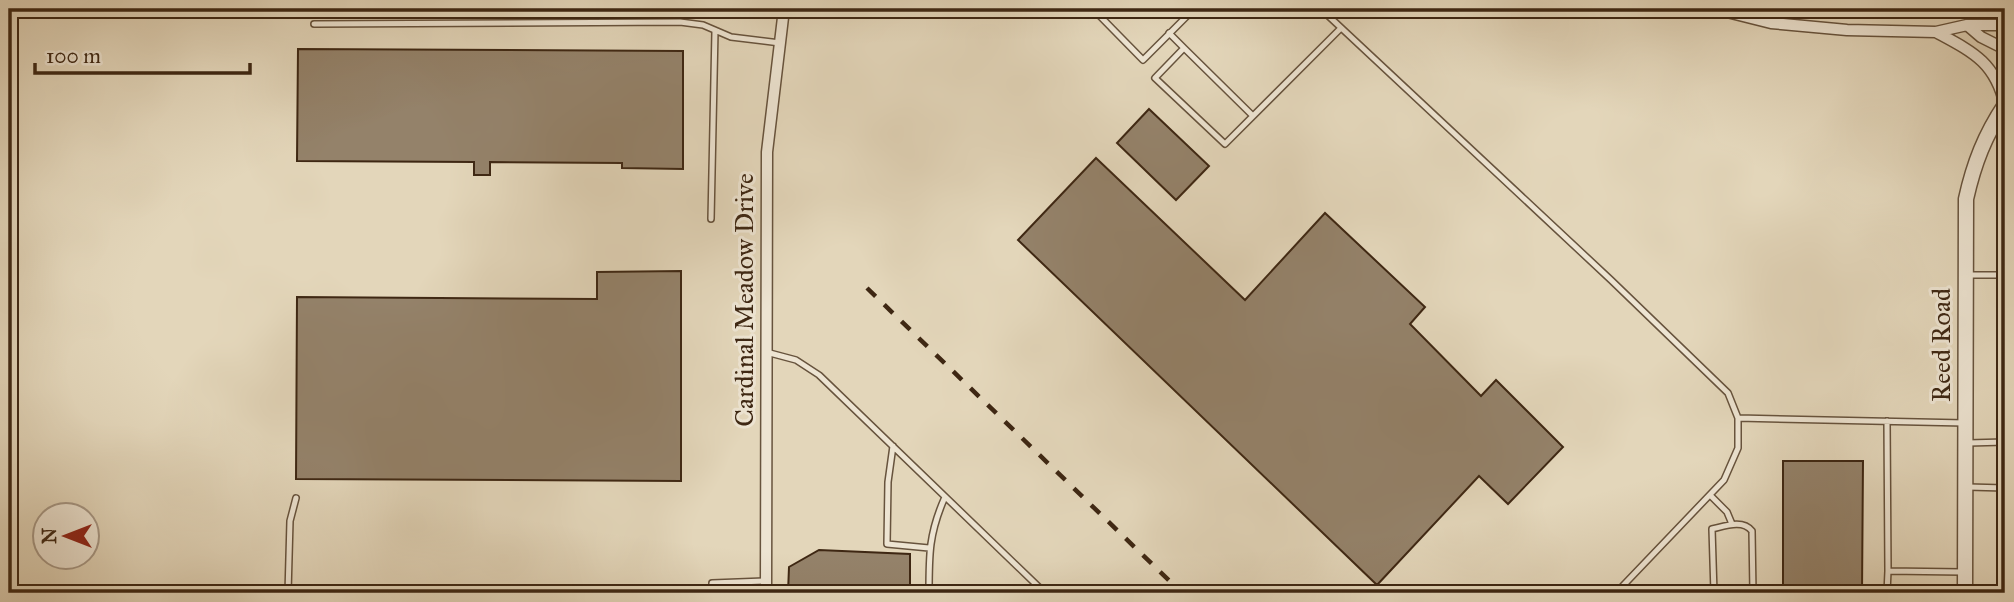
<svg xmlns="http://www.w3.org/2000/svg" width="2014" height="602" viewBox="0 0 2014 602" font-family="'IM FELL Great Primer',serif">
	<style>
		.building { fill: #94826a; stroke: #3e2713; stroke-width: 2 }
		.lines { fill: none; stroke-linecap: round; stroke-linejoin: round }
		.service-casing { stroke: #67533d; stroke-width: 8 }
		.minor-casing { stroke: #67533d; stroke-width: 13 }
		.tertiary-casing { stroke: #67533d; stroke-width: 17 }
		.service { stroke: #ede4d2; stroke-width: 5 }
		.minor { stroke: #ede4d2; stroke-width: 10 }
		.tertiary { stroke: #ede4d2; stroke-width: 14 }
		.rail { stroke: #3e2713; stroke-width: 4.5; stroke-dasharray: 12 12; stroke-linecap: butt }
		.labels { text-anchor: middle; stroke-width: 6; stroke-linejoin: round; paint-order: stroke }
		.street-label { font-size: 26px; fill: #3e2713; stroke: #ede4d2 }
	</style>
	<rect width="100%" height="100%" fill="#e3d6ba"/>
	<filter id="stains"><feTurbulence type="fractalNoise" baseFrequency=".00286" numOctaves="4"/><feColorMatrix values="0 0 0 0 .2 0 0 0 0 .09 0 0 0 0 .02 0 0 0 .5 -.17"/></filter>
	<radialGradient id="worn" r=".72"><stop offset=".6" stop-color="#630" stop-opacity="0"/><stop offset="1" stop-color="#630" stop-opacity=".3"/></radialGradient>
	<path class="building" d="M298,49L683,51V169L622,168V163L490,162V175H474V162L297,161Z
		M1149,109L1209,166L1176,200L1117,143Z
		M1096,158L1245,300L1325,213L1425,307L1410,324L1481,396L1496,380L1563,447L1508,504L1479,476L1377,585L1018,240Z
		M681,271V481L296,479L297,297L597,299V272Z
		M1783,461H1863L1862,593H1783Z
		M819,550L910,554V593H788L789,567Z"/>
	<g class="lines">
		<g class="service-casing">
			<path id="service" d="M1093,9L1143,60L1194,9
				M1321,9L1611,280L1728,393L1738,418V448L1724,480L1616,593
				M314,24L680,22L703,25L731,37L780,43
				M1169,33L1184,48L1155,78L1225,144L1341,28
				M1184,48L1253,116
				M711,219L715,31
				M1969,275H2005
				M766,352L796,360L819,375L1045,593
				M1738,418L1965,423
				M1887,421L1888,571
				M1968,443L2005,442
				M893,446L888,482L887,544L929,548
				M1968,487L2005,488
				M1710,495L1727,512L1732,524
				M288,593L290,521L296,498
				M712,593V583L765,581
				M929,593C929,554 929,533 945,497
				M1714,593L1712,529C1725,526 1743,519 1752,531L1753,593
				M1887,593L1888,571L1962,572"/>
		</g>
		<g class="minor-casing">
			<path id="minor" d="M1715,9L1771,23L1847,30L1936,32L1967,25H2005
				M1967,25L1981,37L2005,49
				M1936,32C1973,52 1995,62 2005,105
				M766,593L767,152L784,9"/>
		</g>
		<g class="tertiary-casing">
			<path id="tertiary" d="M1965,593L1966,199C1974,163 1985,135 2005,105"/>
		</g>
		<use href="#service" class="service"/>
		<use href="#minor" class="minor"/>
		<use href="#tertiary" class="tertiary"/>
		<path class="rail" d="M867,288L1182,593"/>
	</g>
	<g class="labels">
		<g class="street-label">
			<text transform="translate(744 300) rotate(-90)" y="9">Cardinal Meadow Drive</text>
			<text transform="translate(1941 345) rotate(-90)" y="9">Reed Road</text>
		</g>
	</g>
	<rect width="2014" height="602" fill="none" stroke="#e3d6ba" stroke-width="35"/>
	<rect x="10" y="10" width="1993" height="581" fill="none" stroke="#3e2713" stroke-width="3.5"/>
	<rect x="18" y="18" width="1979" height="567" fill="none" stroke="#3e2713" stroke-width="2"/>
	<g transform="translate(66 536) rotate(270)"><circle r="33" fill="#ede4d2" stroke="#a79886" stroke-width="2"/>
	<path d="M0-5L12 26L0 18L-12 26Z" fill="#8f2418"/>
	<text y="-10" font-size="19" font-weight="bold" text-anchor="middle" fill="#3e2713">N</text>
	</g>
	<path d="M35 63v10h215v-10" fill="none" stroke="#3e2713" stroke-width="3.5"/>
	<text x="46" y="63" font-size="21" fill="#3e2713" stroke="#ede4d2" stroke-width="5" paint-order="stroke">100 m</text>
	<rect width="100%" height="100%" filter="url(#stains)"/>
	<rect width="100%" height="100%" fill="url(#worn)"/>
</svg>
